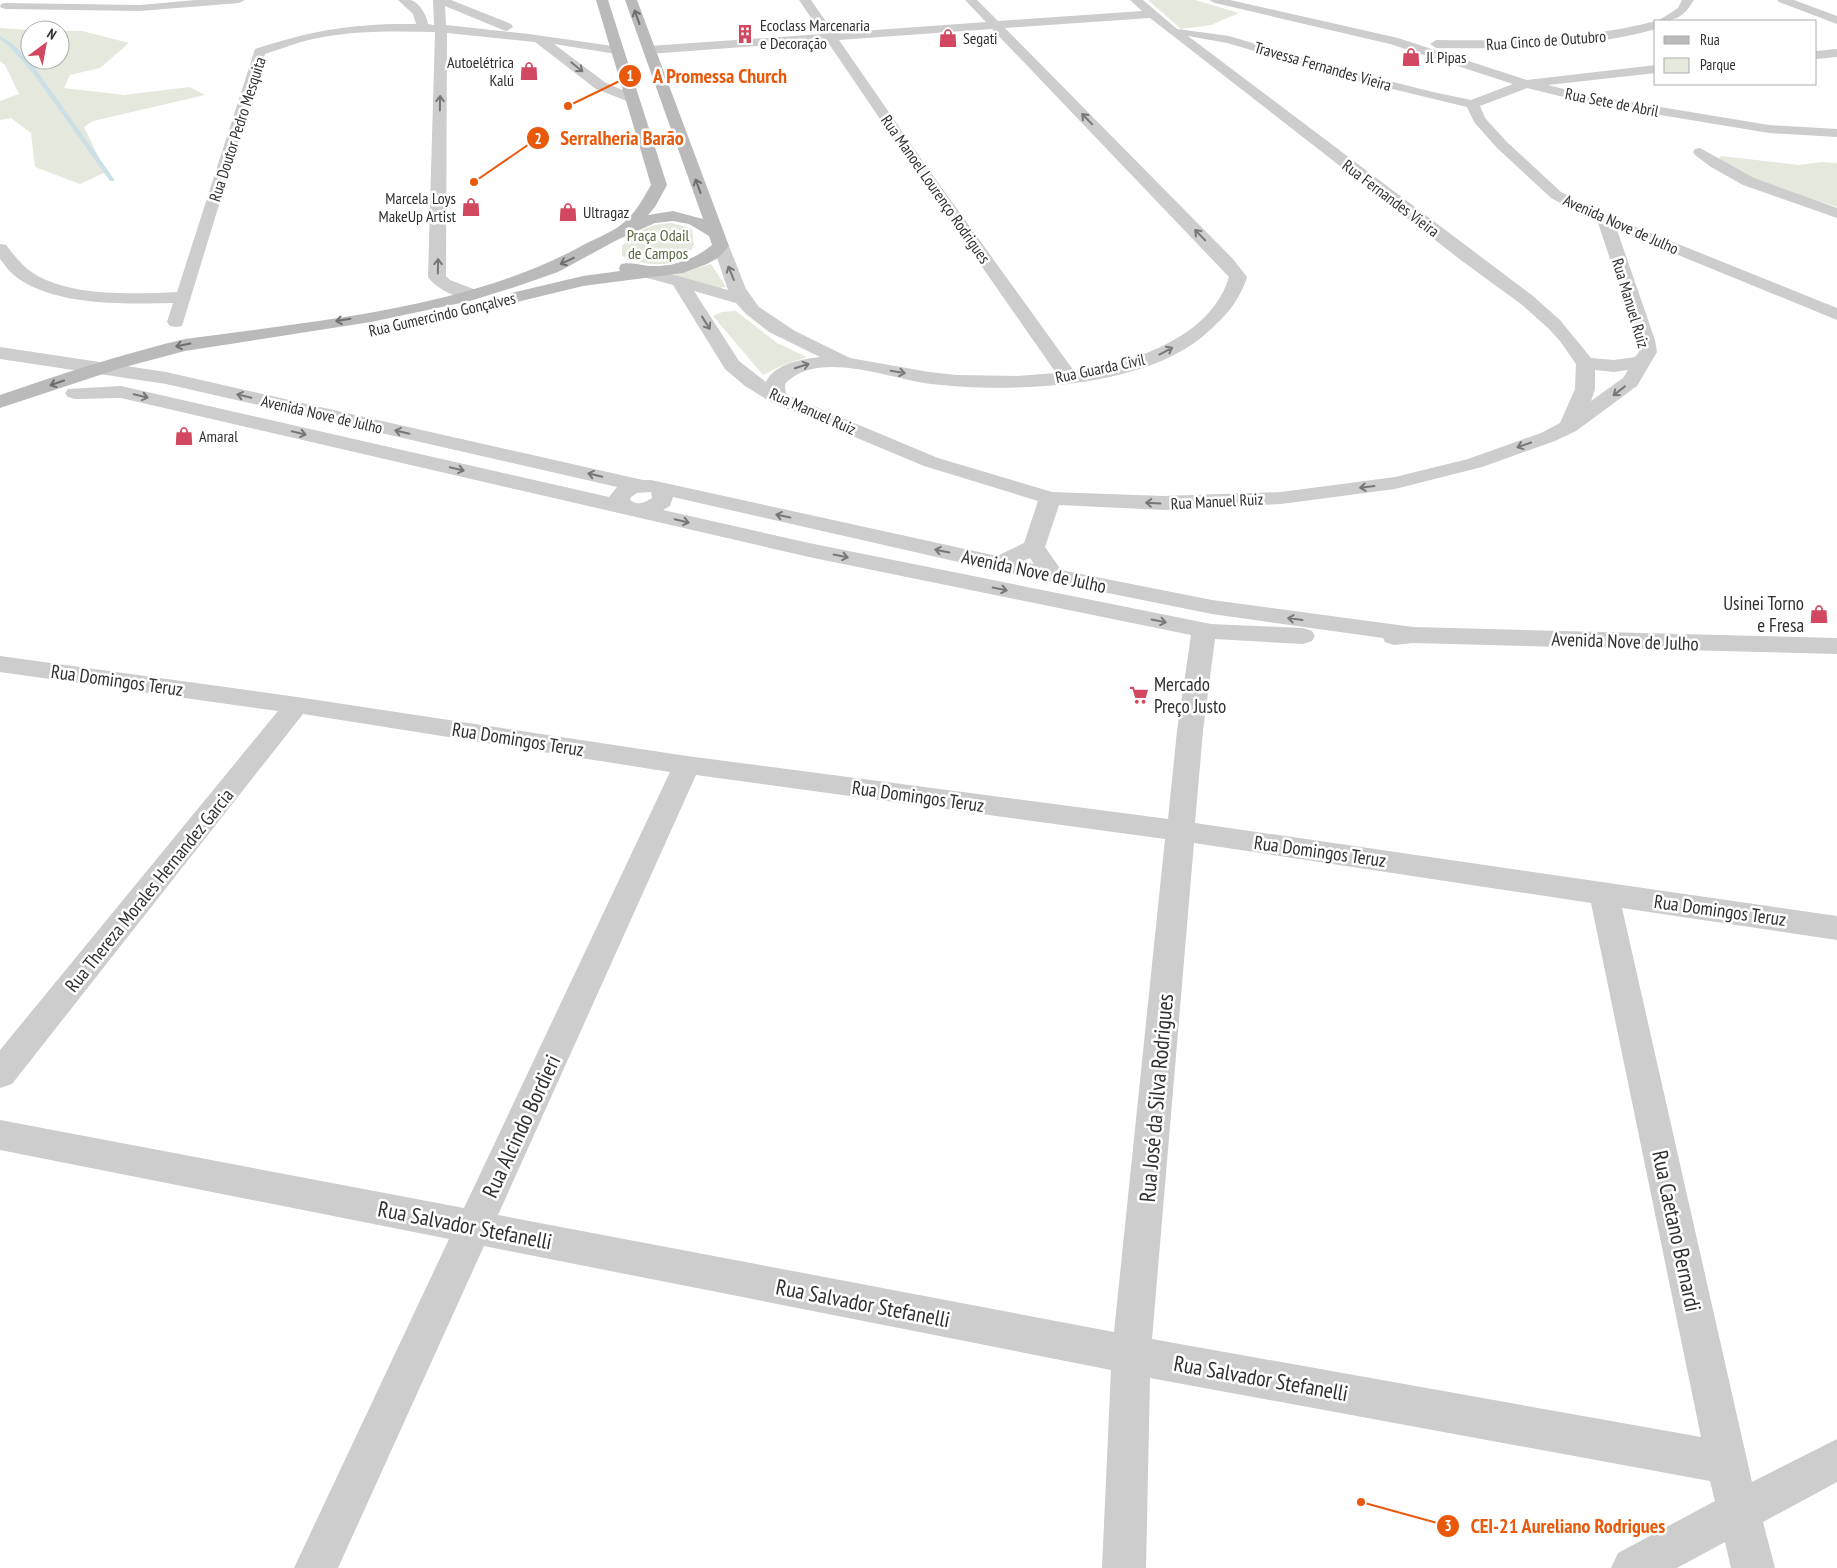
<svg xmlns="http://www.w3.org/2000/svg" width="1837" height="1568" viewBox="0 0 1837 1568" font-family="'PT Sans Narrow',sans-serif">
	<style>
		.green { fill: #e4e8dd }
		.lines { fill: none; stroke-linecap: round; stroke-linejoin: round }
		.stream { fill: #cbdfe6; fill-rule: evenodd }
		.minor { fill: #cdcdcd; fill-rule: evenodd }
		.secondary { fill: #bababa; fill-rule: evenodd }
		.oneway { stroke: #6e6e6e }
		.oneway2 { stroke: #777 }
		.labels { text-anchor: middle; stroke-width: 5; stroke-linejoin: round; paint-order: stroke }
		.far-poi-label { font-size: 16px; fill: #303030; stroke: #fff; text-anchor: start }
		.far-street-label { font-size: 16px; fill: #303030; stroke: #fff }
		.far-park-label { font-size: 16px; fill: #576742; stroke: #fff }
		.street-label { font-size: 19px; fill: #303030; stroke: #fff }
		.poi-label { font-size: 19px; fill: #303030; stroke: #fff; text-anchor: end }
		.near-street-label { font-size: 22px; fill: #303030; stroke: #fff }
		.leader { fill: none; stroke: #e8590c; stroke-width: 2 }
		.callout-dot { fill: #e8590c; stroke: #fff; stroke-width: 2 }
		.mark-label { font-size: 15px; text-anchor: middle; font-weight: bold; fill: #fff }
		.callout-label { font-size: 20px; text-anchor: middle; font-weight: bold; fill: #e8590c; stroke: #fff; stroke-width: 5; stroke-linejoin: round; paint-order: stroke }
	</style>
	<rect width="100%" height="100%" fill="#fff"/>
	<path class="green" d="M1148,0H1195L1239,13L1211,25L1181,29Z
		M0,28L30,30V60H60V31H82L129,43L100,68L70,75L64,88L124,95L190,87L205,95L93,121L84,127L106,172L80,184L35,167L31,133L11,118L0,120V101L19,94L5,65L0,61Z
		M1721,156L1799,165L1822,162L1837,163V207L1768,185L1717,161Z
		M672,223L692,229L694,246C677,271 645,266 622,256V246C637,230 650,224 672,223Z
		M711,264L726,287L719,288L671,276Z
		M736,311L777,343L807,357L781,366L763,375L713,316L722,312Z"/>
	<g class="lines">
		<path class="stream" d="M0,36L14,45L37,71L114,179V181H110L33,73L10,47L0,39Z"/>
		<path class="minor" d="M196,0H245L239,3L140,11L5,9L0,7L1,4L5,3L140,5Z
			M398,0C402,0 408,0 411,0C420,3 427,16 428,24L434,25L433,0H451L511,24L513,27L507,31L503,30L445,6L446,25L529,34L620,47L622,50L620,53L616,54L554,44L606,83L637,96L639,99L632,103L596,89L535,42L447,33L446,276L450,280L476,290L479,294L476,298C461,301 437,290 428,277L435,32C390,31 344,30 301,42C289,46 277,50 265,54L182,326L176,327L170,326L167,322L173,303C127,304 62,306 22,281C13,276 6,267 0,259V244L6,245C14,255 22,266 33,273C70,297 134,294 177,292L255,49C312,30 356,23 416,24L413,14Z
			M799,0H811L834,33L986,22L965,0H977L998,21L1142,11L1130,0H1143L1177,29L1229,36L1341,69L1433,92L1471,100L1513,84L1390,44L1215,3L1209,0H1230L1398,38L1527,80L1656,65V73L1548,85L1588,95L1769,125L1837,129V137L1769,133L1588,103L1527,88L1480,106L1485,118L1507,142L1561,192L1611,217L1837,308V320L1617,230L1655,340L1657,352L1637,386L1576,431L1555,441L1482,467L1395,489L1281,504L1164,510L1059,505L1045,547L1061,570L1212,600L1413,627L1837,638V654L1413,643L1394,645L1385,642L1383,638L1212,614L998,571L673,497L670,506L663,510L809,543L1211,624L1303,628L1312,631L1315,636L1312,641L1303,644L1215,639L1203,731L1195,823L1837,916V940L1622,908L1752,1482L1837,1439V1482L1763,1522L1775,1568H1731L1725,1542L1677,1568H1611L1618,1553L1715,1501L1710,1481L1150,1378L1146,1568H1102L1111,1370L484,1246L338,1568H294L449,1239L0,1150V1120L464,1208L670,772L303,714L12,1084L0,1088V1050L278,711L0,672V656L297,697L687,756L1168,819L1177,731L1191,635L809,557L121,398L75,399L68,397L65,393L68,389L121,386L609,497L617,487L166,384L0,359V347L166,372L643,480H651L997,556L1024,543L1038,501L924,466L771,402L745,386L725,369L673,285L640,276L638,272L640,268L646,267L728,290L713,246L715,243H727L729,246L746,289L759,307L795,331L850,358L929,372L957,375L1017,376L1056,373L916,172L827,41L649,54L643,50L649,46L822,34ZM1150,18L1462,261L1521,304L1548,328L1560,341L1576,364L1575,389L1560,423L1541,433L1468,459L1395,477L1281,492L1164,496L1052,492L938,458L787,395C783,384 785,383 793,377C828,353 892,379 931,384C1009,393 1139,389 1202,337C1222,320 1239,303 1247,277L1233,259L1005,28ZM992,29L1229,277C1211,338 1131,364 1074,371L926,166L839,40ZM1188,36L1227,43L1351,79L1467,107L1474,122L1497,148L1551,198L1598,223L1637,340L1639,352L1635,357L1614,360L1591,358L1560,320L1533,296ZM694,291L736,303L746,314L769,332L820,357C802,359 774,364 766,382L739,361ZM1595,370L1614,372L1628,370L1623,378L1591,401L1595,389ZM651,492L652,498C644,503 638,506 630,500L631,497L637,493ZM1030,558L1034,564L1022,561ZM696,775L1165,839L1114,1332L498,1215ZM1194,843L1591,903L1701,1437L1152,1339Z
			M1682,0H1694C1684,16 1677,21 1658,21L1678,8Z
			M1777,0H1794L1837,16V24L1779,2Z
			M1656,21V29C1584,49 1510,49 1436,48L1430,44L1436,40C1513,41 1581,40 1656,21Z
			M1837,49V57L1816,59V51Z
			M1700,148L1754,178L1837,208V218L1743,185L1711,167L1695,155L1693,152L1695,149Z"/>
		<path class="secondary" d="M596,0H608L667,185L655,207L648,215L673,211L703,219L625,0H637L729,246L718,258L707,264L683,273L583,286L517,302L511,301L508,297L511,293L583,276L620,271L619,268L621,264C630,262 640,265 649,266C673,267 694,260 712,245L709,236L689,224L673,221L655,223L617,240L558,272L515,287L470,301L371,322L185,351L121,368L0,408V395C61,374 122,354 185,339C315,321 469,309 585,244C597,238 612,232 622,224C635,214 643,199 651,185Z"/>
	</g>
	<defs><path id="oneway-shaft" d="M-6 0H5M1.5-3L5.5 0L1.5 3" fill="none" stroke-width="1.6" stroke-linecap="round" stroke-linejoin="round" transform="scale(1.25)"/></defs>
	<g class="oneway">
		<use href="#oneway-shaft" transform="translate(637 17) rotate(-110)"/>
		<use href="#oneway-shaft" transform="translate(698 186) rotate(-110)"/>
		<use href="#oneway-shaft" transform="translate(567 261) rotate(155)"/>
		<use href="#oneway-shaft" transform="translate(343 320) rotate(170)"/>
		<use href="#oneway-shaft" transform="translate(183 345) rotate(169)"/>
		<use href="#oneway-shaft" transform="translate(57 383) rotate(161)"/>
	</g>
	<g class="oneway2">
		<use href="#oneway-shaft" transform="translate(577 67) rotate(39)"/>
		<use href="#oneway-shaft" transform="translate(440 103) rotate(-89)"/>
		<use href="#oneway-shaft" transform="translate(1087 119) rotate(-134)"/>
		<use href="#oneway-shaft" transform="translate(1200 235) rotate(-134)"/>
		<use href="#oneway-shaft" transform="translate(438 266) rotate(-89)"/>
		<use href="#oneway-shaft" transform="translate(731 273) rotate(-112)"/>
		<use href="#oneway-shaft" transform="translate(706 323) rotate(58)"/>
		<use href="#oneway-shaft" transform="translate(1166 351) rotate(-28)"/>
		<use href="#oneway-shaft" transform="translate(802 366) rotate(-18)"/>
		<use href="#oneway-shaft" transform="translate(898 372) rotate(10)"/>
		<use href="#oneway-shaft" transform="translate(1619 391) rotate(142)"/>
		<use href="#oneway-shaft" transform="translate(141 396) rotate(13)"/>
		<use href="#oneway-shaft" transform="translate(244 396) rotate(-167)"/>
		<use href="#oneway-shaft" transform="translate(402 432) rotate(-167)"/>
		<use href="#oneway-shaft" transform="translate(299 433) rotate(13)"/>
		<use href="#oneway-shaft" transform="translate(1524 445) rotate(161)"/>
		<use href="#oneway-shaft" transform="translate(457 469) rotate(13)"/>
		<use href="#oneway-shaft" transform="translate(595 475) rotate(-167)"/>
		<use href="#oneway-shaft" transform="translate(1367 487) rotate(173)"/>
		<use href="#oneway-shaft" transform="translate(1153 503) rotate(-177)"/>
		<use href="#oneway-shaft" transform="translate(783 516) rotate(-168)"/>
		<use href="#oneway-shaft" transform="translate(682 521) rotate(13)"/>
		<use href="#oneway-shaft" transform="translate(942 551) rotate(-168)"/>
		<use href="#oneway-shaft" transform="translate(841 556) rotate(11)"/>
		<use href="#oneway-shaft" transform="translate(1000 589) rotate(11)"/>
		<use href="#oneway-shaft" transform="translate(1295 619) rotate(-172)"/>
		<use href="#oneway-shaft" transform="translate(1159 621) rotate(11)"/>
	</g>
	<defs>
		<g id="building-bare" transform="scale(1.5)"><path d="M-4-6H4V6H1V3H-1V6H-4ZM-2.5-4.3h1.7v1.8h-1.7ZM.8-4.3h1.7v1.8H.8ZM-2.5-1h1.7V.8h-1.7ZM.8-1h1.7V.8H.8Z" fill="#d14860" stroke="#fff" stroke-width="2.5" paint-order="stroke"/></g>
		<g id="shop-bare" transform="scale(1.5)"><path d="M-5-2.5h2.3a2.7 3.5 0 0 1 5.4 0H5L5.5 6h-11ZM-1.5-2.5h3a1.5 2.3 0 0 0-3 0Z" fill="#d14860" stroke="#fff" stroke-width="2.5" paint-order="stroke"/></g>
		<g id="supermarket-bare" transform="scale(1.5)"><path d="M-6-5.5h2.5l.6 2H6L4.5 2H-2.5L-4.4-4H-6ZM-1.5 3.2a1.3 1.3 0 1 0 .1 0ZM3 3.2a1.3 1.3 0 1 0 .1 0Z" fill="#d14860" stroke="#fff" stroke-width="2.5" paint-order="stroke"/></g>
	</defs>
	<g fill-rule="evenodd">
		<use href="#building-bare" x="745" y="34"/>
		<use href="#shop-bare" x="948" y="38"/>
		<use href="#shop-bare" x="1411" y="57"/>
		<use href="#shop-bare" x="529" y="71"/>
		<use href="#shop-bare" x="471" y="207"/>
		<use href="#shop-bare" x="568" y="212"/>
		<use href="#shop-bare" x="184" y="436"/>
		<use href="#shop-bare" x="1819" y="614"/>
		<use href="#supermarket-bare" x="1139" y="695"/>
	</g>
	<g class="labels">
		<g class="far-poi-label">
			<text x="760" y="31">Ecoclass Marcenaria<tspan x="760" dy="18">e Decoração</tspan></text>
			<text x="963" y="44">Segati</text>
			<text x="1426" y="63">Jl Pipas</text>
			<text x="514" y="68" text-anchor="end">Autoelétrica<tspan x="514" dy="18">Kalú</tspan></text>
			<text x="456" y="204" text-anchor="end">Marcela Loys<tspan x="456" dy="18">MakeUp Artist</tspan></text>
			<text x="583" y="218">Ultragaz</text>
			<text x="199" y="442">Amaral</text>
		</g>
		<g class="far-street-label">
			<text transform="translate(1546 40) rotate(-4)" y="6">Rua Cinco de Outubro</text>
			<text transform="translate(1323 66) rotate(16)" y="6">Travessa Fernandes Vieira</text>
			<text transform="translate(1612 102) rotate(11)" y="6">Rua Sete de Abril</text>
			<text transform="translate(237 129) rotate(-72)" y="6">Rua Doutor Pedro Mesquita</text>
			<text transform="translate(936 189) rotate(55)" y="6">Rua Manoel Lourenço Rodrigues</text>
			<text transform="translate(1391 198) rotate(37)" y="6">Rua Fernandes Vieira</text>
			<text transform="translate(1621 224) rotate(24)" y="6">Avenida Nove de Julho</text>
			<text transform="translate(1631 303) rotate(73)" y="6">Rua Manuel Ruiz</text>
			<text transform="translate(442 314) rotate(-13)" y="6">Rua Gumercindo Gonçalves</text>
			<text transform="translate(1100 368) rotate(-12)" y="6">Rua Guarda Civil</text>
			<text transform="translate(813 411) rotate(24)" y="6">Rua Manuel Ruiz</text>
			<text transform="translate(322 414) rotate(13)" y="6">Avenida Nove de Julho</text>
			<text transform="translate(1217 501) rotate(-3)" y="6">Rua Manuel Ruiz</text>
		</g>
		<g class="far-park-label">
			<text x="658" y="241">Praça Odail<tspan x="658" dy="18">de Campos</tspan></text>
		</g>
		<g class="street-label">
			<text transform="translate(1034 571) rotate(12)" y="7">Avenida Nove de Julho</text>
			<text transform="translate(1625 641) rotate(2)" y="7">Avenida Nove de Julho</text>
			<text transform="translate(117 680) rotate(8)" y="7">Rua Domingos Teruz</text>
			<text transform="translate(518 739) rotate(9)" y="7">Rua Domingos Teruz</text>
			<text transform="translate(918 796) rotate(8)" y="7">Rua Domingos Teruz</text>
			<text transform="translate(1320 851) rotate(8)" y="7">Rua Domingos Teruz</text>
			<text transform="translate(149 890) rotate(-51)" y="7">Rua Thereza Morales Hernandez Garcia</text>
			<text transform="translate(1720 910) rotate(8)" y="7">Rua Domingos Teruz</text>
		</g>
		<g class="poi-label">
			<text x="1804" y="610">Usinei Torno<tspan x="1804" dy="22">e Fresa</tspan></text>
			<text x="1154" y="691" text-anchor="start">Mercado<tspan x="1154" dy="22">Preço Justo</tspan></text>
		</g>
		<g class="near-street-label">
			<text transform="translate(1156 1098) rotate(-85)" y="8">Rua José da Silva Rodrigues</text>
			<text transform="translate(521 1126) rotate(-65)" y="8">Rua Alcindo Bordieri</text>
			<text transform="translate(465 1225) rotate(11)" y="8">Rua Salvador Stefanelli</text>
			<text transform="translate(1677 1231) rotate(78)" y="8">Rua Caetano Bernardi</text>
			<text transform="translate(863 1303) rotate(11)" y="8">Rua Salvador Stefanelli</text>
			<text transform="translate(1261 1378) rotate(10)" y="8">Rua Salvador Stefanelli</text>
		</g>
	</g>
	<path class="leader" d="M568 106L630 76M474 182L538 138M1361 1502L1448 1526"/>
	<g class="callout-dot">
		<circle cx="568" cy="106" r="5"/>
		<circle cx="474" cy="182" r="5"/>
		<circle cx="1361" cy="1502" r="5"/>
		<circle cx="630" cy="76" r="12"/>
		<circle cx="538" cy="138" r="12"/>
		<circle cx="1448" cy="1526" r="12"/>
	</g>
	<g class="mark-label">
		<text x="630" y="81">1</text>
		<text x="538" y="144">2</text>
		<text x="1448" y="1531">3</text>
	</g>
	<g class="callout-label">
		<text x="720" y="83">A Promessa Church</text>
		<text x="622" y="145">Serralheria Barão</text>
		<text x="1568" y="1533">CEI-21 Aureliano Rodrigues</text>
	</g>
	<rect x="1654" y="20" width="162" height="65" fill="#ffffff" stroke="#acacac"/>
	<rect x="1664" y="36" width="25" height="8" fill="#bababa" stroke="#acacac"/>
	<text x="1700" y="45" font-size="15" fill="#303030">Rua</text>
	<rect x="1664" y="58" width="25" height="15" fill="#e4e8dd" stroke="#acacac"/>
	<text x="1700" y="70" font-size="15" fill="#303030">Parque</text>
	<g transform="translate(45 45) rotate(32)"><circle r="24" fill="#ffffff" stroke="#acacac"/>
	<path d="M0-4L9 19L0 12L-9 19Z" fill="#d14860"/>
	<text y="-8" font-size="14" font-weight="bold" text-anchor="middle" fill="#303030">N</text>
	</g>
</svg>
